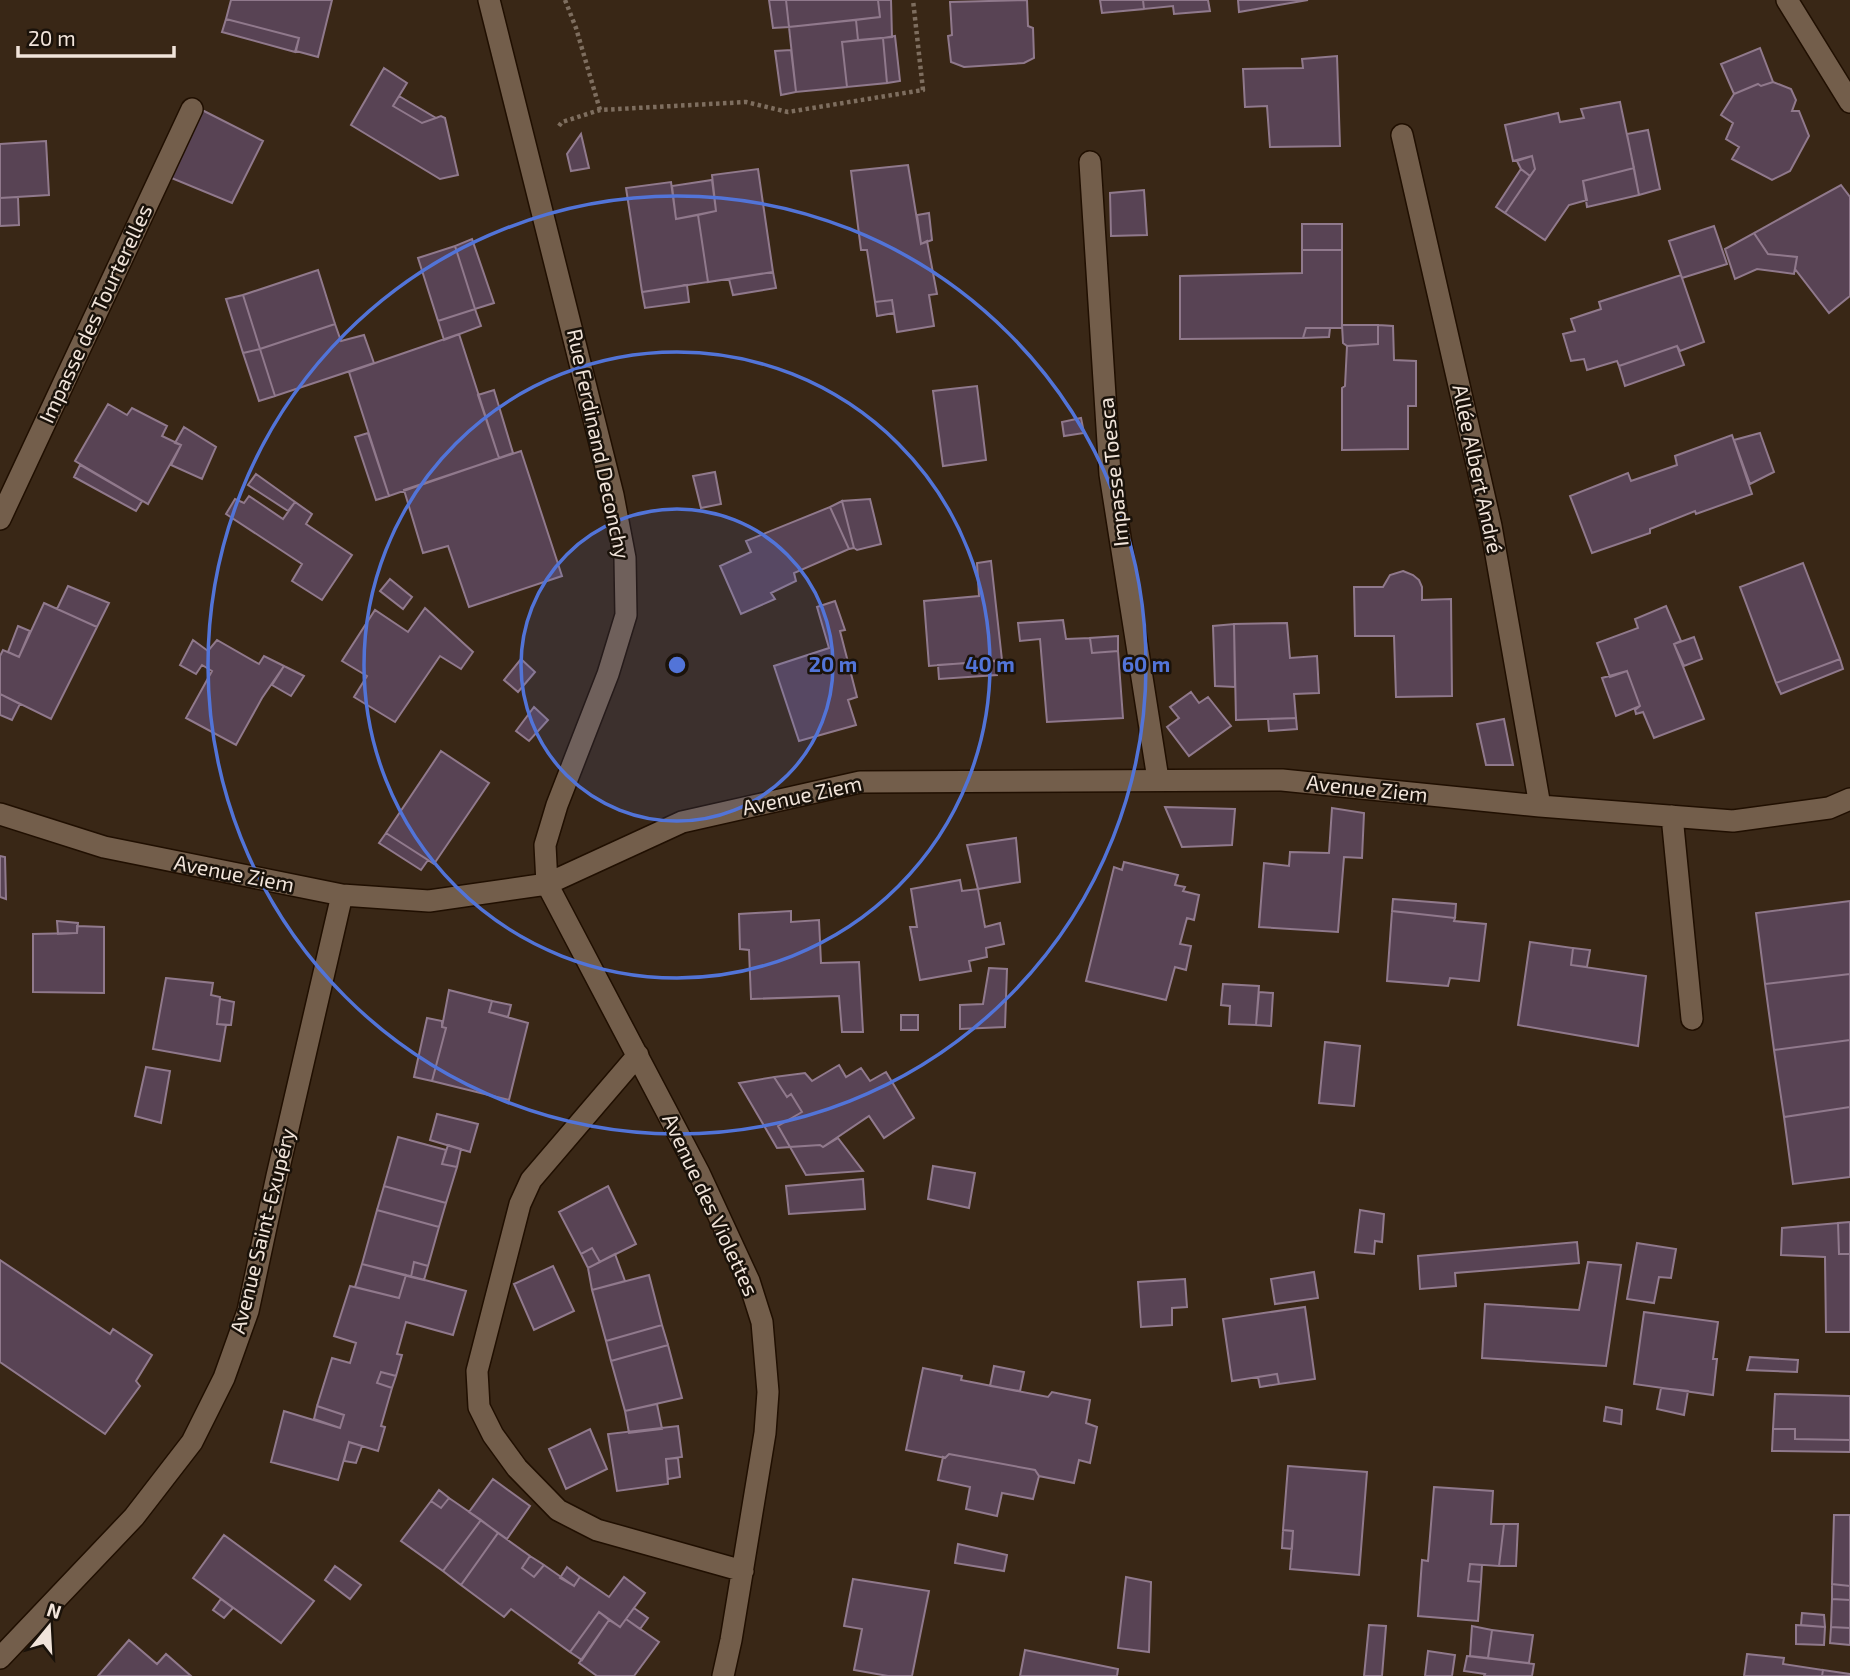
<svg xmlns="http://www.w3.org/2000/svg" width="1850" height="1676" viewBox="0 0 1850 1676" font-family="'Exo 2',sans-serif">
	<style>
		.building { fill: #584354; stroke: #90798c; stroke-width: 2 }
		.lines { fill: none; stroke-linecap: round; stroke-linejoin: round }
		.street-casing { stroke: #200f01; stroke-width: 24 }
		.path { stroke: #7e6e5f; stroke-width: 4.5; stroke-dasharray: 3.5 3.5; stroke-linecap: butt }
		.street { stroke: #735e4b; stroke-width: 21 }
		.ring { fill: none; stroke: #5274d8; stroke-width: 3.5 }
		.labels { text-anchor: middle; stroke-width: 5; stroke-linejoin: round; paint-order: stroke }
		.street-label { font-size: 21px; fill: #f1e4da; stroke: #1a120a }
		.centre { fill: #5274d8; stroke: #1a120a; stroke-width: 3.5 }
		.ring-label { font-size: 21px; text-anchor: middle; font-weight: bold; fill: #5274d8; stroke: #1a120a; stroke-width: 5; stroke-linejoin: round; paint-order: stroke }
	</style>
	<rect width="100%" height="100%" fill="#392716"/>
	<path class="building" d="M231,0H332L318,57L296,51L299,38L226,19Z
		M769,0H786L789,27L773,28Z
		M786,0H878L880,17L789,27Z
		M878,0H891L892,37L858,40L856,20L880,17Z
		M1027,0L1028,26L1033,28L1034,58L1024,63L964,67L951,62L948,36L952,35L950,2Z
		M1100,0H1143L1144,9L1102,13Z
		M1143,0H1208L1210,11L1174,14L1173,6L1144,9Z
		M1238,0H1308L1239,12Z
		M226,19L299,38L295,52L222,32Z
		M856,20L858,40L842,42L847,87L796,92L789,27Z
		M895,36L900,81L887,83L883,38Z
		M883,38L887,83L847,87L842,42Z
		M1760,48L1773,82L1761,86L1758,84L1734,94L1721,64Z
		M791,50L796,92L781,95L775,51Z
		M1337,56L1340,146L1270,147L1267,106L1245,107L1243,69L1303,68L1302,59Z
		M384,68L407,83L393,106L422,123L441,116L445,118L458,175L440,179L351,125Z
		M1773,82L1791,89L1796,100L1792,111H1799L1809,136L1790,171L1772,180L1732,159L1739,147L1726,139L1733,123L1721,115L1734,94L1758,84L1761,86Z
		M399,96L436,118L422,123L393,106Z
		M1620,102L1634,168L1583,181L1587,200L1569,205L1545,240L1505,213L1535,169L1532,156L1513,161L1505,125L1558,113L1560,122L1584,118L1581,109Z
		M202,110L263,141L232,203L169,177Z
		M1648,130L1660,189L1639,195L1627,134Z
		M581,134L589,168L571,171L567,154Z
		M46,141L49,195L0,198V144Z
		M1532,156L1535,169L1530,176L1521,169L1517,161Z
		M908,165L921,244L927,241L937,294L929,295L934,326L897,332L892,300L875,302L867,250H861L851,171Z
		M1634,168L1639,195L1587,207L1583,181Z
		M758,169L773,272L708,282L698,215L716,211L712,175Z
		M1521,169L1530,176L1505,213L1496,207Z
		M712,180L716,211L676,219L672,186Z
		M671,182L676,219L698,215L708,282L642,292L626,188Z
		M1841,185L1850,197V296L1829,313L1795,269L1797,257L1768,254L1754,233Z
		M1144,190L1147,235L1111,236L1110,193Z
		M18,197L19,225L0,226V198Z
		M929,213L932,240L921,244L917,215Z
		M1302,224H1342V250H1302Z
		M1714,226L1727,264L1682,278L1669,241Z
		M1754,233L1768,254L1797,257L1794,274L1757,269L1735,279L1725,249Z
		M472,239L494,303L475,309L455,246Z
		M455,246L475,309L438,321L418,258Z
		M1302,250H1342V328H1306L1303,338L1180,339V276L1302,273Z
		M318,270L335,324L260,349L243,295Z
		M773,272L776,288L733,295L729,279Z
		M1681,275L1704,342L1680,351L1677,346L1619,366L1617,361L1587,370L1584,359L1571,361L1563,334L1575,331L1571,319L1601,309L1599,302Z
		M687,285L689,302L645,308L642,292Z
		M243,295L260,349L243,353L226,299Z
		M892,300L894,313L877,316L875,302Z
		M475,309L481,326L444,340L438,321Z
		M335,324L341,341L364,335L374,363L275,396L260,349Z
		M1342,325H1378V344L1347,346L1343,343Z
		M1378,325L1393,326L1394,360L1416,361V406H1408V449L1342,450V388L1345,386L1347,346L1378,344Z
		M1306,328H1330L1329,337L1303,338Z
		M459,334L499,458L389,496L349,372Z
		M1677,346L1684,365L1625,386L1619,366Z
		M260,349L275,396L259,401L243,353Z
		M977,386L986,460L943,466L933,391Z
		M494,390L513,453L499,458L478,395Z
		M108,404L127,415L132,408L167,426L162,436L181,445L148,504L75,461Z
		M1081,418L1084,433L1064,436L1062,422Z
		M184,427L216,447L202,479L171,465L181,445L175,443Z
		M368,433L389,496L376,500L355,437Z
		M1760,433L1774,472L1750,484L1734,440Z
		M1732,435L1752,494L1696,514L1695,511L1650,529V533L1592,553L1570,496L1628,473L1631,481L1677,465L1675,456Z
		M521,451L562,576L469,607L448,546L423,553L404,490Z
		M80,465L142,501L136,511L74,477Z
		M715,472L721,504L701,508L693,476Z
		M256,474L295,502L288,511L248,485Z
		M249,496L283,519L295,502L312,514L306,524L352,555L322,600L292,581L302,564L226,514L235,499L244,503Z
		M870,499L881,544L857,550L854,548L842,501Z
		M842,501L854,548L849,549L830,507Z
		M830,507L849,549L794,573L796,581L771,593L775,599L741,614L720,566L751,552L746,541Z
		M991,561L1002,660L929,666L924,601L979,596L977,563Z
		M1803,563L1840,659L1776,683L1740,587Z
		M1403,571L1413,575L1419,580L1422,587V600L1451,599L1452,696L1396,697L1394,636H1355L1354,587H1383L1390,575Z
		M390,579L412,597L403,609L380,591Z
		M68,586L109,603L97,627L57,609Z
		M835,601L845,630L840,631L857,697L848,700L856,725L799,741L774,666L829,648L817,607Z
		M44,603L97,627L51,719L0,694V656L3,650L19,657Z
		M1666,606L1681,641L1674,644L1704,719L1654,738L1643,712L1636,714L1635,710L1640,706L1627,671L1610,677L1597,643L1638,628L1635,619Z
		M425,608L473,652L461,669L440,656L395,722L354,697L367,676L342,661L375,610L408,632Z
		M1063,620L1066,639L1090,638L1092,653L1118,651L1123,718L1047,722L1040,639L1020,641L1018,623Z
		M1287,623L1290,658L1317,656L1319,693L1294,694L1296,718L1236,720L1234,624Z
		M1234,624L1235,687L1215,686L1213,626Z
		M18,626L30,631L19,657L8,652Z
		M1118,636V651L1092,653L1090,638Z
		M1694,637L1702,659L1684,666L1674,644Z
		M193,640L208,651L217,640L259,664L264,656L284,666L262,698L236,745L186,718L212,671L202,665L196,674L180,665Z
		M521,659L535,672L518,692L504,680Z
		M1840,659L1843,669L1781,694L1776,683Z
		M996,661L997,675L939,679L938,665Z
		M284,666L304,676L291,696L272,685Z
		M1627,671L1640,706L1616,716L1602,678Z
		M1191,692L1199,703L1208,697L1231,726L1189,756L1167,727L1179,718L1170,707Z
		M0,694L20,704L12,720L0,715Z
		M534,707L548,720L529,741L516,731Z
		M1296,718L1297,729L1269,731L1268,719Z
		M1504,719L1513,765H1486L1477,724Z
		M441,751L489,783L434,864L386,833Z
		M1165,807L1235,809L1232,845L1182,847Z
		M1332,808L1364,813L1362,858L1344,857L1338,932L1259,927L1264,863L1289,866L1290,852L1329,853Z
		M386,833L428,860L421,870L379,843Z
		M1016,838L1020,882L978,889L967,845Z
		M0,856L5,857L6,899L0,897Z
		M1124,862L1178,875L1175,885L1185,887L1183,891L1199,895L1194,920L1187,918L1180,944L1191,946L1186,970L1175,967L1166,1000L1086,981L1114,867L1122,870Z
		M960,880L962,891L978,889L985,927L1000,923L1004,944L986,948L987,957L969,961L971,971L920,980L910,927H917L911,889Z
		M1393,899L1456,904L1455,918L1392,911Z
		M1850,901V974L1765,984L1756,913Z
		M791,911V922L819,920L821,963L859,962L863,1032H842L839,996L751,999L749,950L740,949L739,914Z
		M1392,911L1455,918L1454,921L1486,924L1479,981L1450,978L1448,986L1387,981Z
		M57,921L78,923L77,933L58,934Z
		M77,926L104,927V993L33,992V934L77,933Z
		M1530,942L1573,948L1571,965L1646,976L1638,1046L1518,1025Z
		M1573,948L1590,950L1587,967L1571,965Z
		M989,968L1007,969L1005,1027L960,1029V1005L983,1004Z
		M1850,974V1040L1774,1050L1765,984Z
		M166,978L213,983L211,995L220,997L217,1024L226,1025L220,1061L153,1049Z
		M1223,984L1259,986L1256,1025L1229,1024L1230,1006L1221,1005Z
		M449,990L492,1001L489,1012L528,1023L509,1100L432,1081L446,1028L442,1027Z
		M1259,992L1273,993L1271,1026L1256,1025Z
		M220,999L234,1002L231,1025L217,1024Z
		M492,1001L511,1005L508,1017L489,1012Z
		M901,1015H918V1030H901Z
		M427,1018L442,1021V1027L446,1028L432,1081L414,1077Z
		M1850,1040V1107L1784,1117L1774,1050Z
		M1325,1042L1360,1046L1354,1106L1319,1103Z
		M839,1065L846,1077L861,1068L870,1081L886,1072L914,1118L884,1138L869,1116L823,1147L820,1145L790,1147L778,1126L802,1112L791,1094L787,1097L774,1077L805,1073L812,1081Z
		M146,1067L170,1071L161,1123L135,1116Z
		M774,1077L787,1097L791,1094L802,1112L778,1126L790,1147L777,1148L739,1083Z
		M1850,1107V1177L1793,1184L1784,1117Z
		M437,1114L478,1124L470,1152L430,1140Z
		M398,1137L446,1150L442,1164L457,1167L446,1203L384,1186Z
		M838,1138L863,1171L806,1175L790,1147L820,1145L823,1147Z
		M448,1145L461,1149L457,1167L442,1164Z
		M933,1166L975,1173L969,1208L928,1199Z
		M863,1179L865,1209L789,1214L786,1186Z
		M384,1186L446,1203L439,1227L377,1210Z
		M608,1186L636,1244L600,1262L592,1248L581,1254L559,1212Z
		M377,1210L439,1227L428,1266L414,1262L411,1277L362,1264Z
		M1360,1210L1384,1214L1382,1242L1375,1241L1374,1254L1355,1252Z
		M1850,1222V1254H1839L1838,1223Z
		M1838,1223L1839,1254H1850V1332H1826L1825,1257L1781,1255L1782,1228Z
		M1577,1242L1579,1263L1455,1273L1456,1286L1420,1289L1418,1256Z
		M1637,1243L1676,1249L1671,1278L1659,1277L1654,1303L1627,1299Z
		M592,1248L600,1262L588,1268L581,1254Z
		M615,1254L625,1281L592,1290L588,1268Z
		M0,1260L110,1334L113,1329L152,1355L136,1381L140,1386L105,1434L0,1362Z
		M414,1262L428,1266L424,1280L411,1277Z
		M1588,1262L1621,1265L1606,1366L1482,1358L1485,1304L1579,1310Z
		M362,1264L406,1275L399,1298L355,1287Z
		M553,1266L574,1311L534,1330L514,1284Z
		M1314,1272L1318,1298L1275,1304L1271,1279Z
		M406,1275L466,1291L453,1335L406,1322L397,1354L402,1355L396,1376L381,1372L377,1383L392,1388L381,1426L385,1427L378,1451L349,1442L338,1480L271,1462L284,1411L340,1428L344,1415L317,1406L332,1358L350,1363L356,1343L334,1336L350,1286L399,1298Z
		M649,1275L662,1325L606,1341L592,1290Z
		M1185,1279L1187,1307L1172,1308V1325L1141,1327L1138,1282Z
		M1305,1307L1315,1379L1279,1384L1277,1374L1232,1381L1223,1319Z
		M1644,1312L1718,1322L1713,1359H1717L1713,1395L1634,1384Z
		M662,1325L668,1345L611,1361L606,1341Z
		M668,1345L682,1398L625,1411L611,1361Z
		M1750,1357L1798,1360L1797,1372L1747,1370Z
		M994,1366L1024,1372L1020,1391L990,1386Z
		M923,1368L962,1376L961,1380L1048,1397L1052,1392L1090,1400L1086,1423L1097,1427L1090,1463L1079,1460L1074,1483L1039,1476L1035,1470L949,1454L945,1458L906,1450Z
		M381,1372L396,1376L392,1388L377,1383Z
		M1277,1374L1279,1384L1260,1387L1258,1377Z
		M1661,1388L1688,1391L1684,1415L1657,1409Z
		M1775,1394L1850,1396V1440L1795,1439V1429H1773Z
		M657,1404L662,1429L629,1433L625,1411Z
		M317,1406L344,1415L340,1428L314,1419Z
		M1606,1407L1622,1410L1621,1424L1604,1421Z
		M678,1426L682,1457L666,1459L668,1484L617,1491L608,1434Z
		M590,1429L607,1469L566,1489L549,1449Z
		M1773,1429H1795V1439L1850,1440V1452L1772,1451Z
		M349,1442L362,1446L356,1463L344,1461Z
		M949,1454L1035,1470L1039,1476L1033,1499L1002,1493L997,1516L966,1509L970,1487L938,1480L943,1457L945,1458Z
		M678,1458L680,1477L668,1479L666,1459Z
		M1288,1466L1367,1472L1359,1575L1290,1569L1293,1531L1283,1530Z
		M493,1479L530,1506L507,1539L469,1512Z
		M1434,1487L1493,1491L1491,1524H1504L1499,1566L1470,1564L1468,1581L1481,1582L1478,1621L1418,1616L1422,1560L1428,1561Z
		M439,1490L449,1498L441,1508L431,1501Z
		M449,1498L481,1520L443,1571L401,1541L431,1501L441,1508Z
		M1834,1515H1850V1586L1832,1584Z
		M481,1520L498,1533L461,1585L443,1571Z
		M1504,1524H1518L1516,1566H1499Z
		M1283,1530L1293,1531L1292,1549L1282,1548Z
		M498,1533L530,1556L522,1568L534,1577L544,1565L574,1586L580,1577L609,1597L624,1577L645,1593L620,1627L599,1612L570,1652L511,1609L504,1617L461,1585Z
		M224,1535L314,1601L281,1643L193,1578Z
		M958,1544L1007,1555L1004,1571L955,1563Z
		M530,1556L544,1565L534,1577L522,1568Z
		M1470,1564L1482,1565L1481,1582L1468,1581Z
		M335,1566L361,1585L350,1599L325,1580Z
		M567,1567L580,1577L574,1586L560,1578Z
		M1126,1577L1151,1582L1149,1652L1118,1648Z
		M853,1579L929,1591L912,1676H888L854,1670L862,1629L844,1626Z
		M1832,1584L1850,1586V1600L1832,1599Z
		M221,1599L233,1608L224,1618L213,1610Z
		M1832,1599L1850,1600V1628L1831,1627Z
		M634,1608L648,1618L640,1629L626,1619Z
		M599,1612L609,1620L582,1660L570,1652Z
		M1802,1613L1824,1615L1825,1627L1801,1625Z
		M626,1619L659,1642L634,1676H597L579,1663L609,1620L620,1627Z
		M1369,1625L1386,1626L1382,1676H1364Z
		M1796,1625L1825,1627L1824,1645L1796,1644Z
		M1472,1626L1492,1630L1488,1658L1470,1656Z
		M1831,1627L1850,1628V1645L1830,1643Z
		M1492,1630L1533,1635L1529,1663L1488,1658Z
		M129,1640L157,1664L166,1654L191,1676H98Z
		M1025,1650L1118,1669L1117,1676H1020Z
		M1428,1651L1455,1655L1452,1676H1425Z
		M1747,1654L1784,1658L1783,1664L1823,1670L1822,1676H1744Z
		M1467,1656L1534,1664L1532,1676H1484L1485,1674L1464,1671Z
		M1823,1670L1850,1674V1676H1822Z"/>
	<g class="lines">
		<g class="street-casing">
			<path id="street" d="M489,0L613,495L625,558L626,615L608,674L557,805L545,845L547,884L699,1173L749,1281L762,1322L768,1392L765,1433L731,1640L723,1676
				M1787,0L1850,102
				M1402,135L1491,526L1540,806
				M1090,162L1110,474L1158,779
				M0,519L192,109
				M0,814L104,847L342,895L429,901L547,884L682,822L860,782L1282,780L1540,806L1733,821L1829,808L1850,799
				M1672,816L1692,1019
				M638,1055L531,1180L520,1204L477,1371L479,1407L493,1435L517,1468L558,1510L597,1530L743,1571
				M0,1658L134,1517L192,1442L224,1378L248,1311L277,1176L342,895"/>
		</g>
		<path class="path" d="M565,0L576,28L600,110
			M559,126L562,122L600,110L746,102L788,112L923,90L913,0"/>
		<use href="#street" class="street"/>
	</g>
	<circle cx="677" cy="665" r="156" fill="#5274d8" fill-opacity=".12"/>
	<g class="ring">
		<circle cx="677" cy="665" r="156"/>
		<circle cx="677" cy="665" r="313"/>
		<circle cx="677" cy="665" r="469"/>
	</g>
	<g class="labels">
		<g class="street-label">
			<text transform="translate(96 314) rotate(-65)" y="7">Impasse des Tourterelles</text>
			<text transform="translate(598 444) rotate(78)" y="7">Rue Ferdinand Deconchy</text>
			<text transform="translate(1477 469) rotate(78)" y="7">Allée Albert André</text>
			<text transform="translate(1114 472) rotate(-96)" y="7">Impasse Toesca</text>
			<text transform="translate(1367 789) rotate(6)" y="7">Avenue Ziem</text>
			<text transform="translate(802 796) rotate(-12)" y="7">Avenue Ziem</text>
			<text transform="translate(234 874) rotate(11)" y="7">Avenue Ziem</text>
			<text transform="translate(710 1205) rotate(65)" y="7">Avenue des Violettes</text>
			<text transform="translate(263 1231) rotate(-76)" y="7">Avenue Saint-Exupéry</text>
		</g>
	</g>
	<circle cx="677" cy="665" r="10" class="centre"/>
	<g class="ring-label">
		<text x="833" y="672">20 m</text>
		<text x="990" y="672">40 m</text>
		<text x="1146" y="672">60 m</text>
	</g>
	<g transform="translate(49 1627) rotate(18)" stroke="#1a120a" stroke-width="5" paint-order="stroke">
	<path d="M0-5L12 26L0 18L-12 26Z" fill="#f1e4da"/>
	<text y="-10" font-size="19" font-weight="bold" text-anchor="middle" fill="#f1e4da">N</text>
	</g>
	<path d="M18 46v10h156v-10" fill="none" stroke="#f1e4da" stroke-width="3.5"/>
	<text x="28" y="46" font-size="21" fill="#f1e4da" stroke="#1a120a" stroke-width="5" paint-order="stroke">20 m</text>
</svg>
